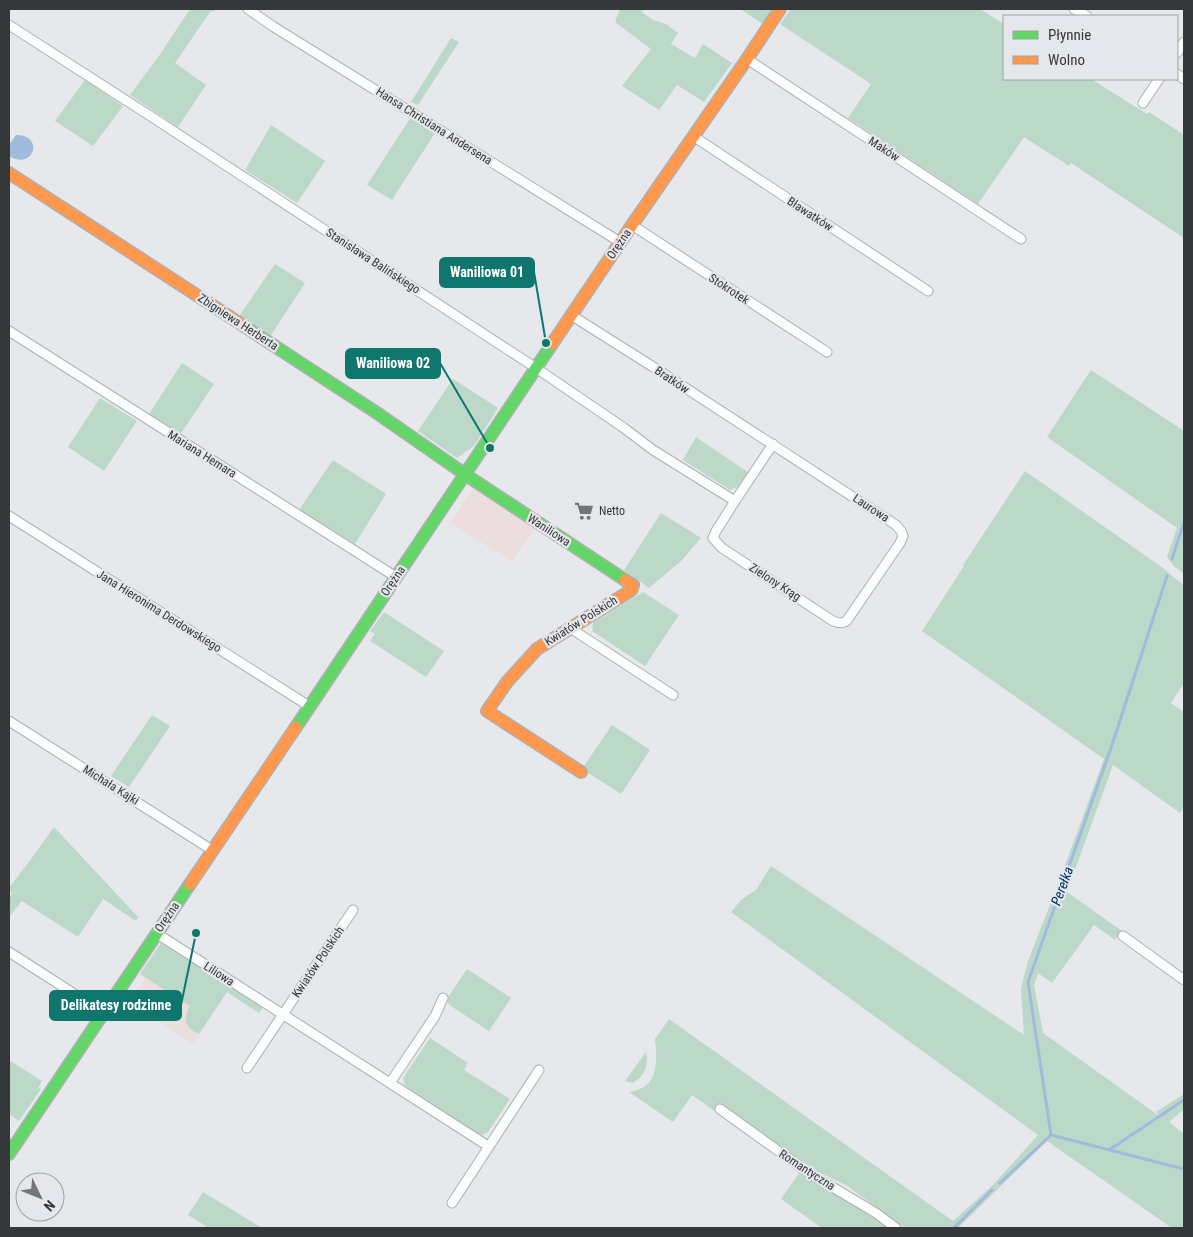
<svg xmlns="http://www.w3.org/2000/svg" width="1193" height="1237" viewBox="0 0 1193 1237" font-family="'Roboto Condensed',sans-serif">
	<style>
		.education { fill: #ecdede }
		.green { fill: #bcd8c9 }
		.water { fill: #a1bbdc }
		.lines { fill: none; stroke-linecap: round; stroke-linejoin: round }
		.stream { stroke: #a1bbdc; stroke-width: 3 }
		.street-casing { stroke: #aeb0b2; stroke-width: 11 }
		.fast-casing { stroke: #aeb0b2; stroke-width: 14 }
		.slow-casing { stroke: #aeb0b2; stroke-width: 14 }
		.street { stroke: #fbfcfc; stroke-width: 9 }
		.fast { stroke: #63d668; stroke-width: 11 }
		.slow { stroke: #ff974d; stroke-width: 11 }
		.labels { text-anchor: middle; stroke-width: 4.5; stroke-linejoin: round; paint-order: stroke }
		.street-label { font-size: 12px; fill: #363738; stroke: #e5e7ec }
		.poi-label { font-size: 12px; fill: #363738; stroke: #e5e7ec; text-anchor: start }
		.water-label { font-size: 14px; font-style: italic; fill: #00336a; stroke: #e5e7ec }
		.leader { fill: none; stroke: #0f766e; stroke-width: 2 }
		.callout-dot { fill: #0f766e; stroke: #e5e7ec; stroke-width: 2 }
		.callout { fill: #0f766e; stroke: #0f766e; stroke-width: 2 }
		.callout-label { font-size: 14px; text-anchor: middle; font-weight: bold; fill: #fff }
	</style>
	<rect width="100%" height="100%" fill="#e6e8eb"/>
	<path class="education" d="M473,487L536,527L512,562L450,522Z
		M146,977L209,1018L193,1044L129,1002Z"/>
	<path class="green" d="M190,9H219L210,12L175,63L206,85L178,127L130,95L161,53Z
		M620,9H644L642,12L653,20L666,24L678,33L671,44L695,58L703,44L732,63L704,102L677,85L659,110L622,86L651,49L615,22Z
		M740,9H774L763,24Z
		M791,9H980L1004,24V79H1091L1147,114L1149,112L1184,135V238L1071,163L1069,166L1024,137L978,204L848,118L871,84L780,24Z
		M451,38L459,42L418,105L411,102Z
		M85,80L123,106L93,146L55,121Z
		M411,117L435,133L392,200L367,185Z
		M271,125L325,161L297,203L245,170Z
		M275,264L305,283L271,335L240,315Z
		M182,363L214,384L180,435L149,414Z
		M1091,370L1184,431V574L1175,567L1167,557L1177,528L1047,437Z
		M453,379L498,408L474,446L457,458L418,431Z
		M100,398L137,421L104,471L68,447Z
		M696,437L749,473L741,485L730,490L683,460Z
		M333,460L386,494L355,544L299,510Z
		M1025,471L1163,568L1172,576L1184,585V683L1171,703L1184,712V806L1180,813L1113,765L1067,892L1122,931L1115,940L1094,925L1052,983L1038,973L1034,985L1043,1033L1162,1118L1156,1112L1184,1094V1109L1169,1122L1184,1134V1228H1172L1047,1141L959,1227L960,1228H905L846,1185L808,1167L720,1106L716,1112L692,1095L673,1122L629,1092C632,1091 637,1091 640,1089C659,1081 657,1056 655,1039L669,1019L953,1221L994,1184L1038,1135L731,912L742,899L756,890L771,866L1024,1035L1021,988L1028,961L1059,882L1104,759L922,631L964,566L963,565Z
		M661,513L701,538L681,561L649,588L624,570Z
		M643,592L679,615L645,666L592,631L593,623Z
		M384,612L444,651L426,677L370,641L375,634L370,631Z
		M152,715L170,726L129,787L111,776Z
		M612,725L650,750L621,794L582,769Z
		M54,827L138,917L136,921L103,899L78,937L22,901L9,917V898L12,893L9,890V888L34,855Z
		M161,943L263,1007L259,1013L227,992L199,1034C184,1027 183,1019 190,1006L140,974Z
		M467,969L511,998L489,1031L451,1006L446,1000Z
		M430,1038L468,1063L464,1070L510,1099L488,1132L482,1135L475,1132L405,1086L403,1078Z
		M646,1052C649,1066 645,1075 633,1083L625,1081Z
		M9,1060L42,1081L38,1088L41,1089L19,1121L9,1114Z
		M800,1172L823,1185L891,1228H822L781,1199Z
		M203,1192L262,1228H209L188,1215Z"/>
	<path class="water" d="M16,135C45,135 34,171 9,156V145Z"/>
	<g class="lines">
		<path class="stream" d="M1172,559L1184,522
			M1051,1135L1184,1169
			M1109,1150L1184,1100
			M1000,1183L1051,1135L1028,982L1112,745L1167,576
			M954,1228L992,1190"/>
		<g class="street-casing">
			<path id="street" d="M248,9L274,27L620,242
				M1074,9L1087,16
				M9,25L155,119L536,368L624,428L653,450L735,501
				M1177,53L1184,42
				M747,59L1021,239
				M1177,74L1184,79
				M1143,103L1159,79
				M693,136L928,291
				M632,225L827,352
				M571,315L658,370L896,525L901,531L903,536L900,543L848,619C844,625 838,623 833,621L722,548L713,538L716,531L735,501L773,444
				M9,331L396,577
				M9,516L309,706
				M570,628L673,695
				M9,721L212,850
				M156,933L488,1146
				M1123,936L1184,980
				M9,952L104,1013
				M247,1068L353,910
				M390,1083L435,1016L443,998
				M720,1109L809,1173L876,1213L896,1228
				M452,1203L539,1070"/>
		</g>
		<g class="fast-casing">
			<path id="fast" d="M244,326L377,413L469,477L625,580
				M296,727L552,344
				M9,1154L190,884"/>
		</g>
		<g class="slow-casing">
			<path id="slow" d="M9,173L244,326
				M552,344L632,225L747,59L780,9
				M581,772L487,711L507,682L537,649L630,591L632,589L633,585L625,580
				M190,884L296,727"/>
		</g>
		<use href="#street" class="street"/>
		<use href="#fast" class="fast"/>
		<use href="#slow" class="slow"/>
	</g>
	<defs>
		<g id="supermarket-bare" transform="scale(1.5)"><path d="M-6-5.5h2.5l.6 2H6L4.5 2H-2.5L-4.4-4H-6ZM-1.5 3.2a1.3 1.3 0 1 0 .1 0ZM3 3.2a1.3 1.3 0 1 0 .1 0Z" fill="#747577" stroke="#e5e7ec" stroke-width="2.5" paint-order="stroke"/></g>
	</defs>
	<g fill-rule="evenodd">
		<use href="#supermarket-bare" x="584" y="511"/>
	</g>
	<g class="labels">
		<g class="street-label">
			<text transform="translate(434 126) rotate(32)" y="4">Hansa Christiana Andersena</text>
			<text transform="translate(884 149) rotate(33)" y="4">Maków</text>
			<text transform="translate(810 214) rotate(33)" y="4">Bławatków</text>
			<text transform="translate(619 244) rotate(-56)" y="4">Orężna</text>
			<text transform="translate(373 261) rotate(33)" y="4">Stanisława Balińskiego</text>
			<text transform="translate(729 289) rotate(33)" y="4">Stokrotek</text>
			<text transform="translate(238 322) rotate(33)" y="4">Zbigniewa Herberta</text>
			<text transform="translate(672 380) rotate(34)" y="4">Bratków</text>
			<text transform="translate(202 454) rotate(32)" y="4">Mariana Hemara</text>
			<text transform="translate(871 508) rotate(33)" y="4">Laurowa</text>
			<text transform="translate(549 530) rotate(33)" y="4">Waniliowa</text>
			<text transform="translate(393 581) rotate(-56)" y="4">Orężna</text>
			<text transform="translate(775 582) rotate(33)" y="4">Zielony Krąg</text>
			<text transform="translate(159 611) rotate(32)" y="4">Jana Hieronima Derdowskiego</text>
			<text transform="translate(581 621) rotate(-32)" y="4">Kwiatów Polskich</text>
			<text transform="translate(111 785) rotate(32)" y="4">Michała Kajki</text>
			<text transform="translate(167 917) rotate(-56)" y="4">Orężna</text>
			<text transform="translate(318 962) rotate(-56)" y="4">Kwiatów Polskich</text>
			<text transform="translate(219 974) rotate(33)" y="4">Liliowa</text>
			<text transform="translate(807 1170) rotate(33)" y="4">Romantyczna</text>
		</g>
		<g class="poi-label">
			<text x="599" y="515">Netto</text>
		</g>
		<g class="water-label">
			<text transform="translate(1062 886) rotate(-70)" y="5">Perełka</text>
		</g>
	</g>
	<path class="leader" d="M546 343L534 272M490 448L440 363M196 933L181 1005"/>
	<g class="callout-dot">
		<circle cx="546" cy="343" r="5"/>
		<circle cx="490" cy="448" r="5"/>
		<circle cx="196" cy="933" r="5"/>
	</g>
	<g class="callout">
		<rect x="440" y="258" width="94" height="29" rx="5"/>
		<rect x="346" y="349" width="94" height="29" rx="5"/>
		<rect x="50" y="991" width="131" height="29" rx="5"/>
	</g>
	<g class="callout-label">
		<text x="487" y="277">Waniliowa 01</text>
		<text x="393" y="368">Waniliowa 02</text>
		<text x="116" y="1010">Delikatesy rodzinne</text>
	</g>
	<rect width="1193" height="1237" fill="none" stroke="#363738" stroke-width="20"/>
	<rect x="1003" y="15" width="175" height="65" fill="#e5e7ec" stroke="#9fa1a4"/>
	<rect x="1013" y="31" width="25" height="8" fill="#63d668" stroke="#9fa1a4"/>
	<text x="1048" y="40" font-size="15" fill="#363738">Płynnie</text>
	<rect x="1013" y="56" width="25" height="8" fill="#ff974d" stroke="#9fa1a4"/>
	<text x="1048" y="65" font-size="15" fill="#363738">Wolno</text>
	<g transform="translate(40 1197) rotate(133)"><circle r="24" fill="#e5e7ec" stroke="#9fa1a4"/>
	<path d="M0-4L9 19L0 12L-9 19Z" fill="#747577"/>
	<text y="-8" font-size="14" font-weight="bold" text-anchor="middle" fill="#363738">N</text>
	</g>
</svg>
